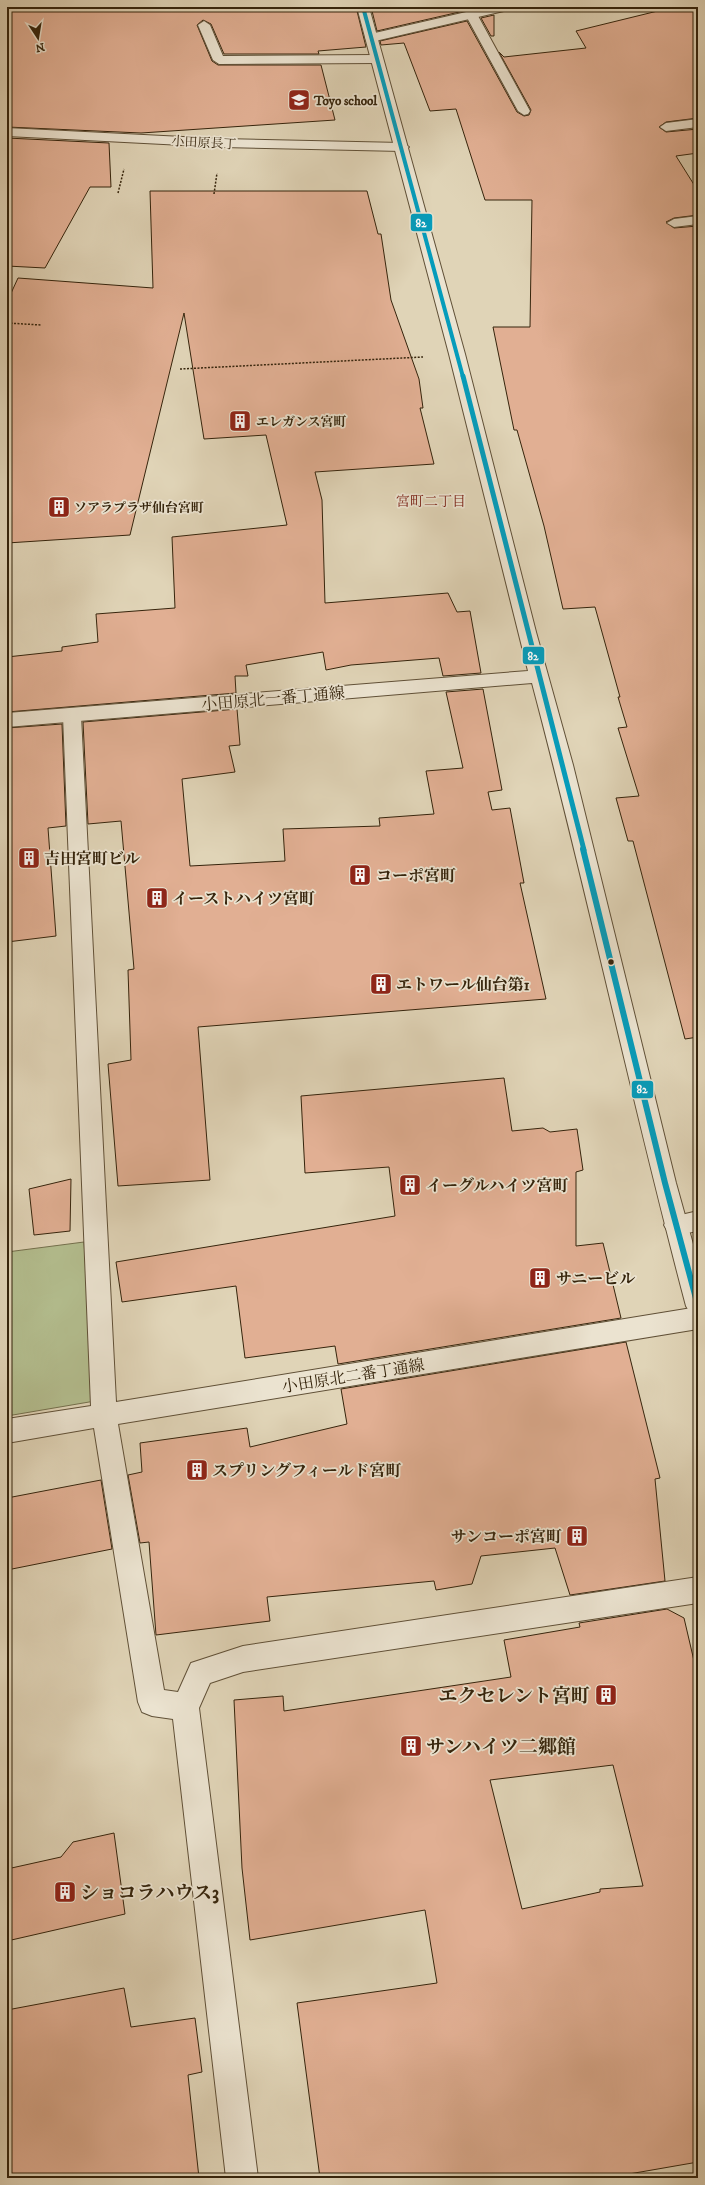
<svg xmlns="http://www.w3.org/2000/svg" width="705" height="2185" viewBox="0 0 705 2185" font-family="'IM FELL DW Pica','Noto Serif JP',serif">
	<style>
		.green { fill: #b3bd8e; stroke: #74704d }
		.building { fill: #e1af93; stroke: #35240c; fill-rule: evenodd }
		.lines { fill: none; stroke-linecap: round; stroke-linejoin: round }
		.service-casing { stroke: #605037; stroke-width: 2 }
		.minor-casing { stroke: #605037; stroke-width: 2 }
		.tertiary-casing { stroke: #605037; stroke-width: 2 }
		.path { stroke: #35240c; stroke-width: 1.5; stroke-dasharray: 2 1.5; stroke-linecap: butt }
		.service { fill: #ebe3d0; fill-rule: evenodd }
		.minor { fill: #ebe3d0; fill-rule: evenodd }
		.tertiary { fill: #ebe3d0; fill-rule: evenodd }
		.bus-1-far2-casing { stroke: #ebe3d0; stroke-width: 6 }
		.bus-1-far1-casing { stroke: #ebe3d0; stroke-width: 8 }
		.bus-1-casing { stroke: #ebe3d0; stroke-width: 9 }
		.bus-1-far2 { stroke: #059cbb; stroke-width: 4 }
		.bus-1-far1 { stroke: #059cbb; stroke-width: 5 }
		.bus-1 { stroke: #059cbb; stroke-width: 6 }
		.bus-dot { fill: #35240c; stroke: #ebe3d0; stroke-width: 1.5 }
		.labels { text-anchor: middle; stroke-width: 3.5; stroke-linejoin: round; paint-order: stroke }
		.far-poi-label { font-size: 13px; font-weight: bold; fill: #35240c; stroke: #ebe3d0; text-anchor: start }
		.far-street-label { font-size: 13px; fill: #35240c; stroke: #ebe3d0 }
		.far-neighbourhood-label { font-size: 14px; fill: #7a1f14; stroke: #ebe3d0 }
		.street-label { font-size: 16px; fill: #35240c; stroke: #ebe3d0 }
		.poi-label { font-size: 16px; font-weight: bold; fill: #35240c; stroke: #ebe3d0; text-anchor: start }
		.near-poi-label { font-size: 19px; font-weight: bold; fill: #35240c; stroke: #ebe3d0; text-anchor: start }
		.line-badge { stroke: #ebe3d0; stroke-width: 1.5 }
		.badge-label { font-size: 11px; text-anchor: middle; font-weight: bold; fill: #fff }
	</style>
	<rect width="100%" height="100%" fill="#e0d4b7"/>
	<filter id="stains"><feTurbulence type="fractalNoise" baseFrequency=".005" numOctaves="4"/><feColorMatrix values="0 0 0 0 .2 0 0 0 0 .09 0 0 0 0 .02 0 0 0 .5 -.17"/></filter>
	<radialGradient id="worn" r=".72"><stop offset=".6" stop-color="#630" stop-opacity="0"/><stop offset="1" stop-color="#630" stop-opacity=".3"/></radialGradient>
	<path class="green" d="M84,1242L95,1401L7,1416V1252Z"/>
	<path class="building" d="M7,7H356L366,47L318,51L319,54H224L211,24L203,20L197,25L212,61L218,65H321L335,120L141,133L7,127Z
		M371,7H481L377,31Z
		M674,7H698V118L666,122L659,127L666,132L698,129V153L676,156L698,191V215L674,218L666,222L674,228L698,226V1037L685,1039L633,841H628L616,798L639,796L618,728L627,727L618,697H620L595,607L563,609L544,526L517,430H514L493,327H530L532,200H485L456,109L430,111L404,43L381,45L380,41L467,21L517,112L524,116L529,115L531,110L499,52L504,57L586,48L576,31Z
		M494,15V36H491L481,18Z
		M7,138L109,143L111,187H90L45,268L7,266Z
		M150,191H367L378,234H381L391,300L419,379L423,408H420L434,464L315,472L322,500L325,603L448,593L457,612L470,611L481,673L443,676L439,658L351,665L326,670L323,652L246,665L248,676H235L236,693L7,712V657L62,651V647L98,642L96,614L175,608L172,537L287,525L266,435L204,439L184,313L130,535L7,543V302L18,278L153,288Z
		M483,689L502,790L488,792L492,810L510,808L524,883H520L546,999L198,1027L210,1180L118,1186L108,1064L131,1060L128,970L134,969L121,821L88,824L83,722L237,709L240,745L229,746L235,772L182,779L190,866L285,861L283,829L380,826L379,818L434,814L426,771L463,768L446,692Z
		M62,724L66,826L48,828L56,936L7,942V728Z
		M504,1078L512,1131L543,1128L550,1132L577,1129L583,1170L576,1172V1246L603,1243L621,1318L338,1364L335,1346L245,1358L236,1286L122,1302L116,1262L395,1216L389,1167L305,1173L301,1096Z
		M71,1179L70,1231L34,1235L29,1189Z
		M626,1342L660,1478L655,1479L665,1581L570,1595L555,1548L481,1556L472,1584L436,1590L434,1581L267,1597L270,1621L156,1635L149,1542L140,1543L128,1475L142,1472L140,1443L247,1428L250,1447L347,1424L341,1389Z
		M101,1480L112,1549L7,1570V1498Z
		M667,1609L684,1618L698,1678V2162L606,2178H320L297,2003L437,1983L425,1910L250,1940L242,1868L234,1700L283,1696L284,1711L511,1677L504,1640L580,1627L579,1623ZM613,1765L643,1886L600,1889V1892L522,1909L490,1780Z
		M114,1833L125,1914L7,1941V1869L61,1857L73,1842Z
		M124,1988L131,2027L195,2018L202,2072L188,2075L199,2178H7V2010Z"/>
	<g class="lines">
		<g class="service-casing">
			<path id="service" d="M471,11L477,14L530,111L528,114L524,115L518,111L465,14Z
				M204,21L210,25L223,56L377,55L383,59L377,63L219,64L213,60L198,25Z
				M698,119V127L666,131L660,127L666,123Z
				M698,216V224L674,227L667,223L674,219Z"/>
		</g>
		<g class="minor-casing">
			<path id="minor" d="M488,7H510L508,10L371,42L365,38L366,35Z
				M7,128L222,139L402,143L409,147L402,151L222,147L7,136Z
				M72,709L79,711L81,716L116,1402L698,1307V1329L118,1424L164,1690L178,1692L191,1663L243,1646L698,1577V1603L243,1672L210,1683L199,1708L258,2178H226L173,1719L152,1716L142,1712L138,1702L94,1428L7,1443V1419L91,1406L63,716L65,711Z
				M698,1211V1231L676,1235L668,1232L664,1225L668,1218Z"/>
		</g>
		<g class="tertiary-casing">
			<path id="tertiary" d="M357,7H369L465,354L536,632L573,765L676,1183L698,1262V1317L690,1313L686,1306C631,1099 587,890 532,683L7,727V713L528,671L449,354Z"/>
		</g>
		<path class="path" d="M118,193L124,169
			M214,194L217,173
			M7,323L41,325
			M180,369L423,357"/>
		<use href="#service" class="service"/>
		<use href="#minor" class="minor"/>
		<use href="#tertiary" class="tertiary"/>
		<g class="bus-1-far2-casing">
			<path id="bus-1-far2" d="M363,7L463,377"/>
		</g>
		<g class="bus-1-far1-casing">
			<path id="bus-1-far1" d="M463,376L584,850"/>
		</g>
		<g class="bus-1-casing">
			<path id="bus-1" d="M583,849L665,1183L698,1306"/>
		</g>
		<use href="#bus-1-far2" class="bus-1-far2"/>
		<use href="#bus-1-far1" class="bus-1-far1"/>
		<use href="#bus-1" class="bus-1"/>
	</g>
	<defs>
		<g id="school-square" transform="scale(1.15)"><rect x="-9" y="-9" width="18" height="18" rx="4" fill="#8f2418" stroke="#ebe3d0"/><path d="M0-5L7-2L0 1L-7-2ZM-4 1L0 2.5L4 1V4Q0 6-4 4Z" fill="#fff"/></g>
		<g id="building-square" transform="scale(1.15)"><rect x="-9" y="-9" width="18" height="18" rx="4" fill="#8f2418" stroke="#ebe3d0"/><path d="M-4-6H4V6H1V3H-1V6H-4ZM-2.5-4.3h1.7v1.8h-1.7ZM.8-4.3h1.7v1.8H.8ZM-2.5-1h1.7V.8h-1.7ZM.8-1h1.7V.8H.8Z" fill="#fff"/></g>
	</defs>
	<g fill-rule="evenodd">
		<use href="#school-square" x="299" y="100"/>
		<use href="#building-square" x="240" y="421"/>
		<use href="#building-square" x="59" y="507"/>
		<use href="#building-square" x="29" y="858"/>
		<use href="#building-square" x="360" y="875"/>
		<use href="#building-square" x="157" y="898"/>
		<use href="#building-square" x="381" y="984"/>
		<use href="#building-square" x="410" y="1185"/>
		<use href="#building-square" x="540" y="1278"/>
		<use href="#building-square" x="197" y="1470"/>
		<use href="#building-square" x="577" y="1536"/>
		<use href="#building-square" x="606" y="1695"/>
		<use href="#building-square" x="411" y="1746"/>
		<use href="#building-square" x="65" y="1892"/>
	</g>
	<circle class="bus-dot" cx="611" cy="962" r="3.5"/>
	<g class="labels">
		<g class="far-poi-label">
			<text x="314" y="105">Toyo school</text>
			<text x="256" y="426">エレガンス宮町</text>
			<text x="74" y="512">ソアラプラザ仙台宮町</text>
		</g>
		<g class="far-street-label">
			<text transform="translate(204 142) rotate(3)" y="5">小田原長丁</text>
		</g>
		<g class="far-neighbourhood-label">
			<text x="431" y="506">宮町二丁目</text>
		</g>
		<g class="street-label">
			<text transform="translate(273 698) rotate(-5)" y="6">小田原北一番丁通線</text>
			<text transform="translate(353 1375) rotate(-9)" y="6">小田原北二番丁通線</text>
		</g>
		<g class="poi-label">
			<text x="44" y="864">吉田宮町ビル</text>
			<text x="376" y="881">コーポ宮町</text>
			<text x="172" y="904">イーストハイツ宮町</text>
			<text x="396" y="990">エトワール仙台第1</text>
			<text x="426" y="1191">イーグルハイツ宮町</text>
			<text x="556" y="1284">サニービル</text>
			<text x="212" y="1476">スプリングフィールド宮町</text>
			<text x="562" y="1542" text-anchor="end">サンコーポ宮町</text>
		</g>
		<g class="near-poi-label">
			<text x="590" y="1702" text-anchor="end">エクセレント宮町</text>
			<text x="426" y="1753">サンハイツ二郷館</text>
			<text x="80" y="1899">ショコラハウス3</text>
		</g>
	</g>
	<g class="line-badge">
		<rect x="410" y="213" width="23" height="19" rx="4" fill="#059cbb"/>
		<rect x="522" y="646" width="23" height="19" rx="4" fill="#059cbb"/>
		<rect x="631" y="1080" width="23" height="19" rx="4" fill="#059cbb"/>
	</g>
	<g class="badge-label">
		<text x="421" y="227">82</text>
		<text x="533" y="660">82</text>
		<text x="642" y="1093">82</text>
	</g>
	<rect width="705" height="2185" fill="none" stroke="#e0d4b7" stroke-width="24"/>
	<rect x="8" y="8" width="689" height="2169" fill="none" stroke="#35240c" stroke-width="2"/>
	<rect x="12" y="12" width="681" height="2161" fill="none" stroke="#35240c"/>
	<g transform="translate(38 38) rotate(168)" stroke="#ebe3d0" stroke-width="3" paint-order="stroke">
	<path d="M0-3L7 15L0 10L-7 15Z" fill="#35240c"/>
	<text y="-6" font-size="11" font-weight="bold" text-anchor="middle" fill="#35240c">N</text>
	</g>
	<rect width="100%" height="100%" filter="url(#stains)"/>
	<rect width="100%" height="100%" fill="url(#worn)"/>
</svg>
